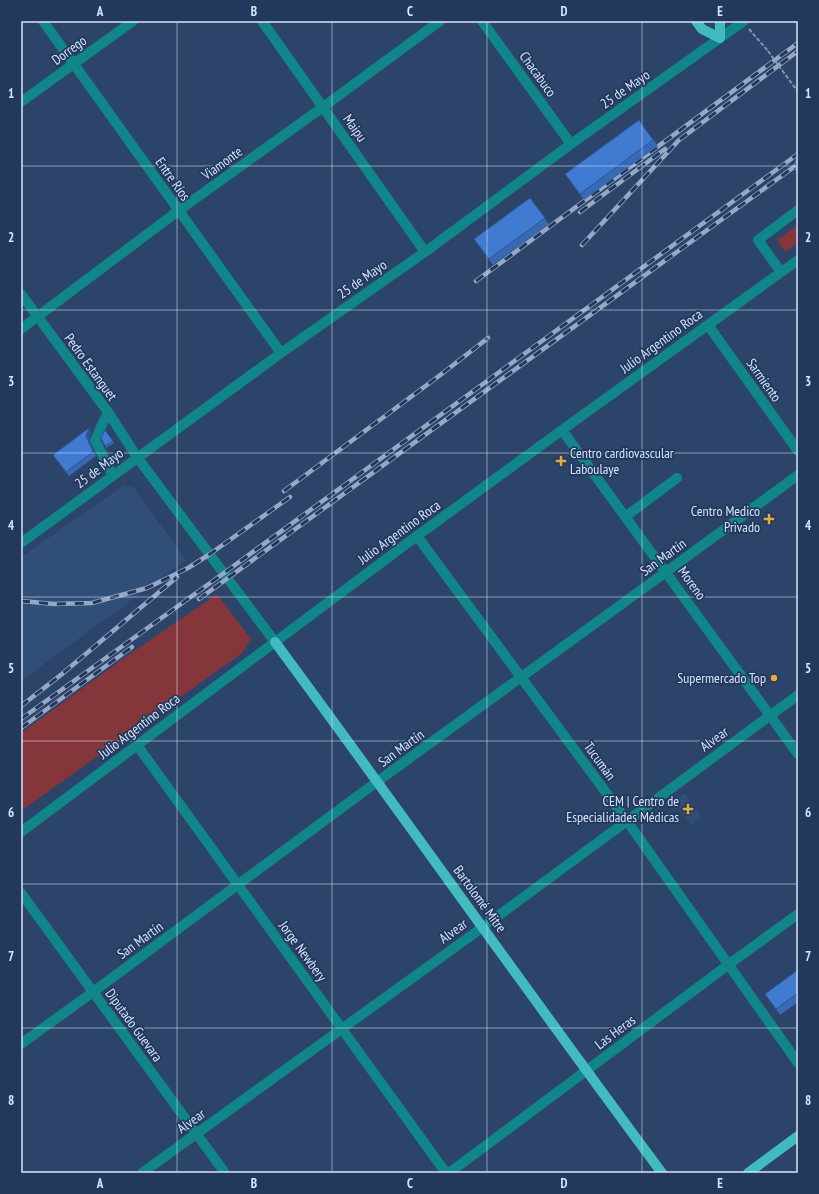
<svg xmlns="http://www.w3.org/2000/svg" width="819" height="1194" viewBox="0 0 819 1194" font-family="'PT Sans Narrow',sans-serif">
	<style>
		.built { fill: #314e79 }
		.green { fill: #85363b }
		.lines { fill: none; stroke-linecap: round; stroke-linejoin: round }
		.path { stroke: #8396b4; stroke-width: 2; stroke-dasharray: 4 2; stroke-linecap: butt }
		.minor { stroke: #11868a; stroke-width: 10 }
		.major { stroke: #41bbbf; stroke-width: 10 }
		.rail-casing { stroke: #96a8c4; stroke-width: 4.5 }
		.rail { stroke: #22395d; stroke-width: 3; stroke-dasharray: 9; stroke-linecap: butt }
		.path-bridge { stroke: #8396b4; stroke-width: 2; stroke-dasharray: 4 2; stroke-linecap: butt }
		.wall { fill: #3769b4 }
		.shaded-wall { fill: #2d5592 }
		.building { fill: #407ad1; stroke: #2d5592 }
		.grid { fill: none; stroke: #d7e5fc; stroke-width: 1; stroke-opacity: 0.55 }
		.poi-dot { fill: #e9ab38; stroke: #22395d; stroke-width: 1.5 }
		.labels { text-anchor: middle; stroke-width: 3.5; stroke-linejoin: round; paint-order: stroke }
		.street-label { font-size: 14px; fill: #d7e5fc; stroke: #22395d }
		.poi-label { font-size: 14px; fill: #d7e5fc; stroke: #22395d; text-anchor: end }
		.neatline { fill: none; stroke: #d7e5fc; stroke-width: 1.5 }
		.grid-label { font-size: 13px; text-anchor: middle; font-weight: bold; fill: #d7e5fc }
	</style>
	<rect width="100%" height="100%" fill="#2c4469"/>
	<path class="built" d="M124,485L134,488L186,560L21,681V557Z
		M685,793L702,818L691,825L674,801Z"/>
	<path class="green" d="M798,225V243L785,252L777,240Z
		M217,594L251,639L242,653L21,811V733L124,658Z"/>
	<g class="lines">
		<path class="path" d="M749,29L768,51"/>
		<path class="minor" d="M43,21L281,353
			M262,21L425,252
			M482,21L571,144
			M21,102L133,21
			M781,272L758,240L798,210
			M21,294L108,412L137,457L275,642
			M708,325L798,451
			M21,329L178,211L323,107L440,21
			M108,412L95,440L113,476
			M562,430L798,754
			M625,517L677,478
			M417,536L627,821L798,1063
			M21,543L281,353L425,252L571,144L744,21
			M137,745L446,1173
			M21,832L417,536L562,430L798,260
			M21,893L225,1173
			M21,1044L93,992L378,781L666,572L798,475
			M142,1173L483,927L798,695
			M449,1173L728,965L798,914"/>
		<path class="major" d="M696,21L702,29L720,38V21
			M275,642C405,818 531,997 662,1173
			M748,1173L798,1136"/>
		<g class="rail-casing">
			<path id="rail" d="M580,212L665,149
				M582,245L679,140L798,51
				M476,281L798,43
				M284,491L439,376L488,338
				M199,599L798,164
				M21,601L54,604L92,603L147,588L188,568L210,554L290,497
				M21,706L62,674L177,577
				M21,719L224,573L798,154
				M21,728L132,647"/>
		</g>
		<use href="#rail" class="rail"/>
		<path class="path-bridge" d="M768,51L798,92"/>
	</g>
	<path class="wall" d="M639,120L658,146L584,200L565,174Z
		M530,198L549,224L493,265L474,239Z
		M89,428L91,432L89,440L96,456L69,476L53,455Z
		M113,441L114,443L106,448L105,446Z
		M798,970V1002L780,1015L765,994Z"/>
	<path class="shaded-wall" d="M89,428L91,432L89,440L96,456L93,452L86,436Z"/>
	<path class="building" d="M639,120L653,140L580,194L565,174Z
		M798,159V174L794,169L797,167L794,162Z
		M530,198L545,218L489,259L474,239Z
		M89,428L86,436L93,452L66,472L53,455Z
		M105,430L113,441L105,446L101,438Z
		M798,970V993L776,1009L765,994Z"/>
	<path class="grid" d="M177,21V1173M332,21V1173M487,21V1173M642,21V1173M21,166H798M21,310H798M21,453H798M21,597H798M21,741H798M21,884H798M21,1028H798"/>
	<g class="poi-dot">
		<path d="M559 455h4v4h4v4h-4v4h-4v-4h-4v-4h4z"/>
		<path d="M767 513h4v4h4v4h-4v4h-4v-4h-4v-4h4z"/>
		<circle cx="774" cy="678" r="4"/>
		<path d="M686 803h4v4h4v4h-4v4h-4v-4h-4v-4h4z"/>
	</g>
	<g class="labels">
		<g class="street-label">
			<text transform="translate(69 50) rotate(-36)" y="5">Dorrego</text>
			<text transform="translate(538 74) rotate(54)" y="5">Chacabuco</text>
			<text transform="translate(625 89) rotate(-35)" y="5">25 de Mayo</text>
			<text transform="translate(355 128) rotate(55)" y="5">Maipu</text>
			<text transform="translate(222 163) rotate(-36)" y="5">Viamonte</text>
			<text transform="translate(173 179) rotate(55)" y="5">Entre Ríos</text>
			<text transform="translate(362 279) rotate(-35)" y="5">25 de Mayo</text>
			<text transform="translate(661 341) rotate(-36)" y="5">Julio Argentino Roca</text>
			<text transform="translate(91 367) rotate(54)" y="5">Pedro Estanguet</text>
			<text transform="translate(764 380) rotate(55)" y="5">Sarmiento</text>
			<text transform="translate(99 468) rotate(-37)" y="5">25 de Mayo</text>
			<text transform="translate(399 532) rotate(-36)" y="5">Julio Argentino Roca</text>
			<text transform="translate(663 557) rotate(-36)" y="5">San Martín</text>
			<text transform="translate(692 583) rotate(54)" y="5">Moreno</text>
			<text transform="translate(139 726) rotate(-37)" y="5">Julio Argentino Roca</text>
			<text transform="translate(714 739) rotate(-36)" y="5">Alvear</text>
			<text transform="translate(401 748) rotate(-36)" y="5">San Martín</text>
			<text transform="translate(600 761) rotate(54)" y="5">Tucumán</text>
			<text transform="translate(480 899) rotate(54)" y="5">Bartolomé Mitre</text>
			<text transform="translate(453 931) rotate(-36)" y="5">Alvear</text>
			<text transform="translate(140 940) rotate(-36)" y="5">San Martín</text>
			<text transform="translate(303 951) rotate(54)" y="5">Jorge Newbery</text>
			<text transform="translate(134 1025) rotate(54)" y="5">Diputado Guevara</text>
			<text transform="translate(615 1032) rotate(-37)" y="5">Las Heras</text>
			<text transform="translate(191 1121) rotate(-36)" y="5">Alvear</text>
		</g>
		<g class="poi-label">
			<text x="570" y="458" text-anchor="start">Centro cardiovascular<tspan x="570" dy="16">Laboulaye</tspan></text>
			<text x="760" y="516">Centro Medico<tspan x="760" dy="16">Privado</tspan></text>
			<text x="766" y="683">Supermercado Top</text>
			<text x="679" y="806">CEM | Centro de<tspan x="679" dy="16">Especialidades Médicas</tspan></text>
		</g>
	</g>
	<rect width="819" height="1194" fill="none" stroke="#22395d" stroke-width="44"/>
	<rect x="22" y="22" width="775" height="1150" class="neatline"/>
	<g class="grid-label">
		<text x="100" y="16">A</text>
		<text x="254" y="16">B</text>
		<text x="410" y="16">C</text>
		<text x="564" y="16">D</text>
		<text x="720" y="16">E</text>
		<text x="11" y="98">1</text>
		<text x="808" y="98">1</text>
		<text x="11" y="242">2</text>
		<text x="808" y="242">2</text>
		<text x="11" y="386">3</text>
		<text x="808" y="386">3</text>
		<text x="11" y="530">4</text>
		<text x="808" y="530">4</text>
		<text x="11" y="673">5</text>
		<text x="808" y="673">5</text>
		<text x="11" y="817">6</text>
		<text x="808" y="817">6</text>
		<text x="11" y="961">7</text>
		<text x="808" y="961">7</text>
		<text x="11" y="1105">8</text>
		<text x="808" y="1105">8</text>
		<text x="100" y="1188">A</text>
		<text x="254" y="1188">B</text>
		<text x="410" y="1188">C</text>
		<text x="564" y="1188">D</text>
		<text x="720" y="1188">E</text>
	</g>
</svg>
